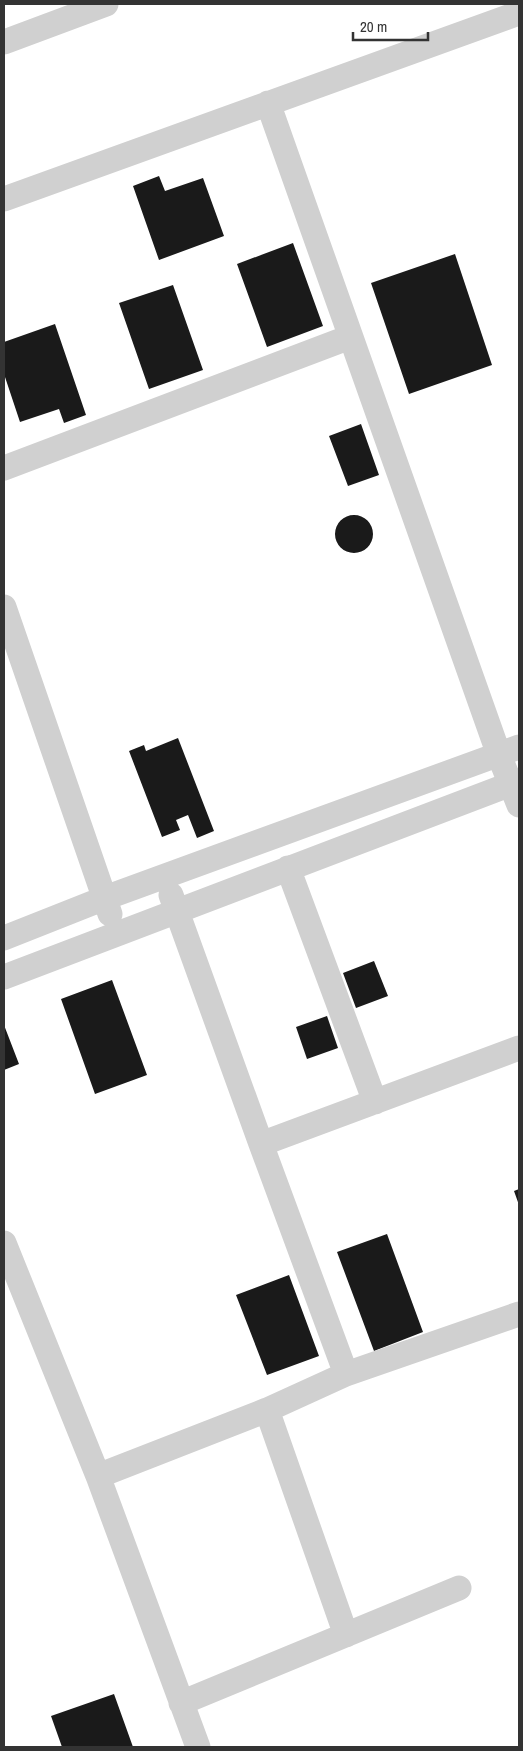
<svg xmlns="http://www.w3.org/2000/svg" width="523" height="1751" viewBox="0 0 523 1751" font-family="'Archivo Narrow',sans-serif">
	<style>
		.building { fill: #1a1a1a }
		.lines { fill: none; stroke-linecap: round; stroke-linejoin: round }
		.street { stroke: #d0d0d0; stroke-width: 25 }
	</style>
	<rect width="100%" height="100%" fill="#fff"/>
	<path class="building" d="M159,176L165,191L203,178L224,236L159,260L133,186Z
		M293,243L323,326L267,347L237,264Z
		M455,254L492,365L409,394L371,283Z
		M173,285L203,370L149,389L119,303Z
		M55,324L86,415L64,423L59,409L20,422L4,374V342Z
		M361,424L379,475L348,486L329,436Z
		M335 534a19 19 0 1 1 38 0a19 19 0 1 1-38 0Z
		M178,738L214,831L197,838L188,815L176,820L180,830L162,837L129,751L144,745L146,751Z
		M374,961L388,996L356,1008L343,973Z
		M112,980L147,1075L95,1094L61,999Z
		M327,1016L338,1048L307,1059L296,1027Z
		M4,1025L19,1064L4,1070Z
		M519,1189V1205L514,1191Z
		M387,1234L423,1332L374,1351L337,1252Z
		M289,1275L319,1356L267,1375L236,1295Z
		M114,1694L133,1747H62L51,1716Z"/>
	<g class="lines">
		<path class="street" d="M4,42L106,4
			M268,103L499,755L519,805
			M4,199L519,13
			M4,468L350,337
			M4,607L110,914
			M288,868L375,1102
			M171,895L261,1144L346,1374
			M4,938L105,898L519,747
			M4,977L519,781
			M261,1144L519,1048
			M4,1243L98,1476L198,1747
			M267,1410L346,1635
			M98,1476L267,1410L346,1374L519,1314
			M181,1703L459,1588"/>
	</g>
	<rect width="523" height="1751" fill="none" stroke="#333333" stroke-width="10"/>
	<path d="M353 32v8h75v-8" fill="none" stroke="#333333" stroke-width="2.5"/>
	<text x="360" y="32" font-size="15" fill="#333333" stroke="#ffffff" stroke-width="4" paint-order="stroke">20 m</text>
</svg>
